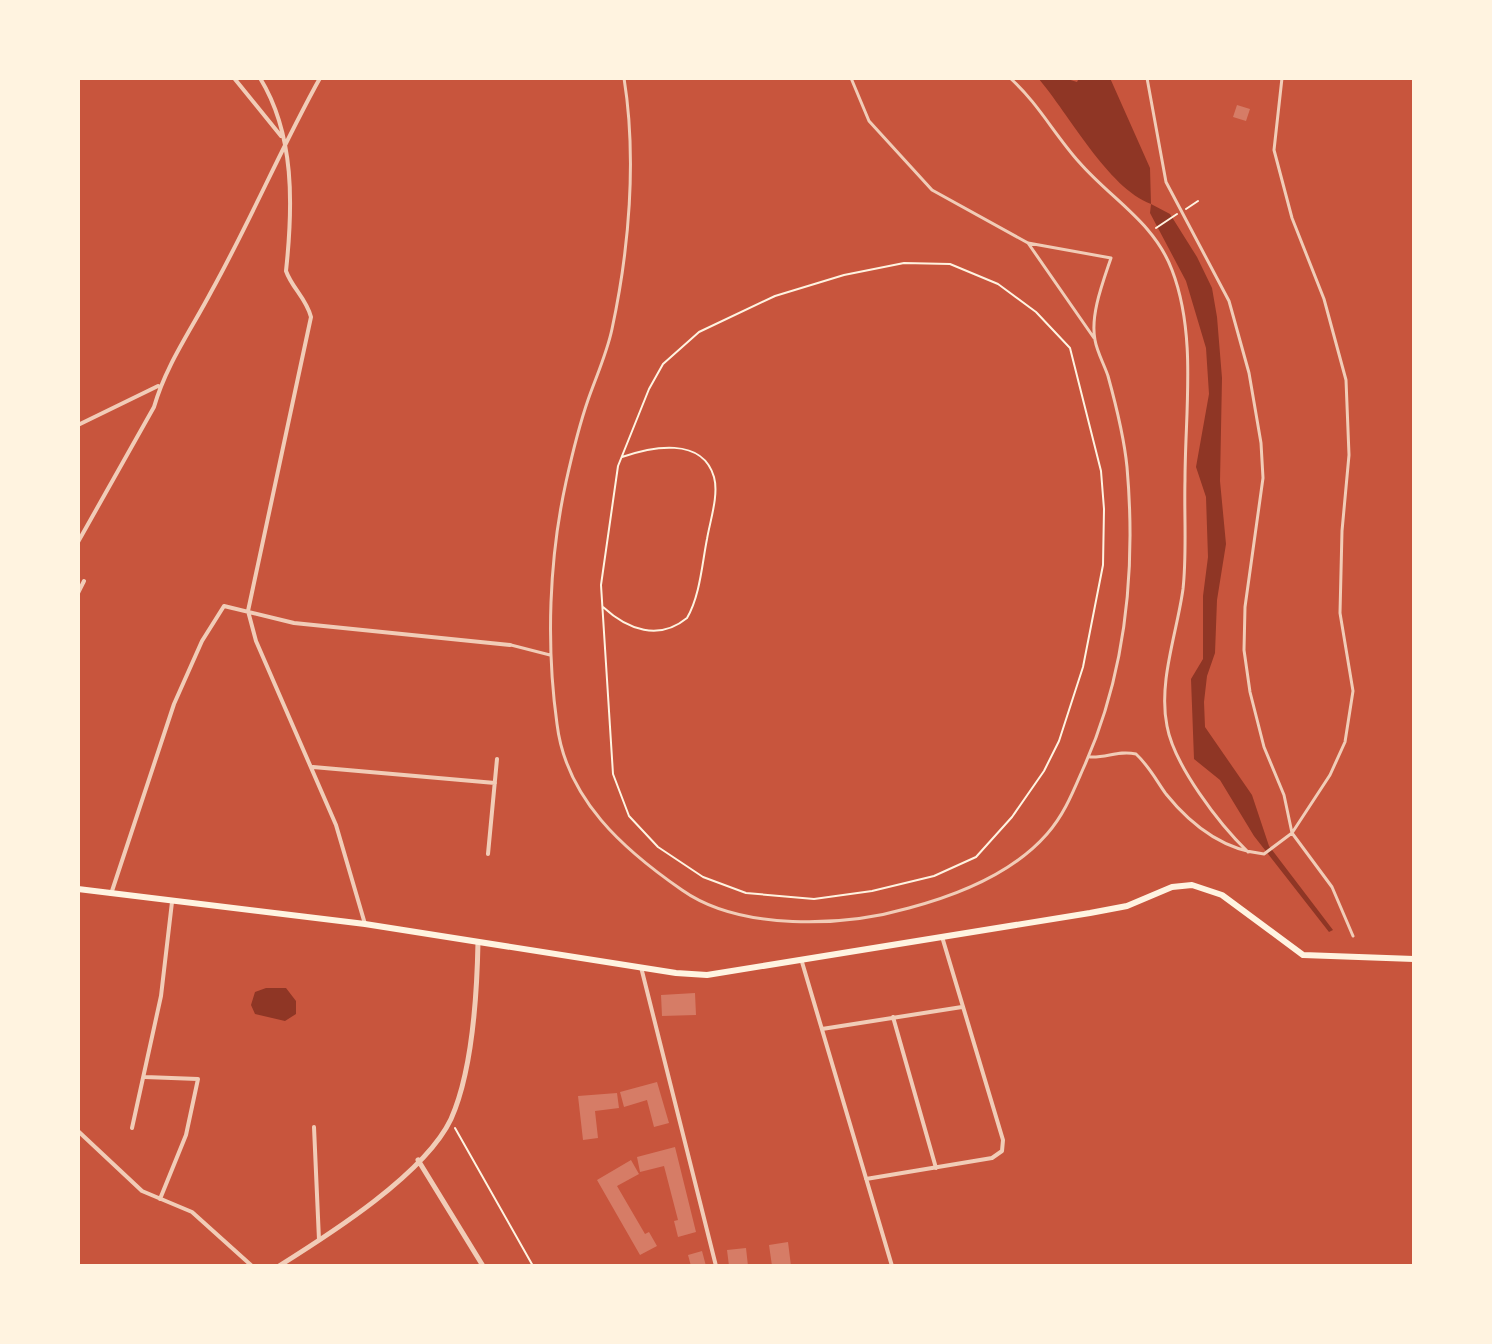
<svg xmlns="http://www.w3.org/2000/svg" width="1492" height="1344" viewBox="0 0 1492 1344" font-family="'Asap Condensed',sans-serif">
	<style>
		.water { fill: #8f3625 }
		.building { fill: #d67c66 }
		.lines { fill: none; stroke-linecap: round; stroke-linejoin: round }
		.path { stroke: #fff3e0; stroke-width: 2 }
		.pedestrian { stroke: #f1ccb7; stroke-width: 3 }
		.minor { stroke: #f1ccb7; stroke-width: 4 }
		.tertiary { stroke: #f1ccb7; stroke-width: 5 }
		.primary { stroke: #fff3e0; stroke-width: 6 }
	</style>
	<rect width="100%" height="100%" fill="#c8553d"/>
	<path class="water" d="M1038,78H1064L1077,82L1079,78H1110L1150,168L1151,204L1170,214L1197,257L1212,288L1217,317L1222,378L1220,481L1226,544L1217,600L1215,653L1207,676L1204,702L1205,727L1252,795L1269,846L1333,930L1329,932L1254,836L1220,780L1194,759L1191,679L1203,659V596L1208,557L1206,497L1196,467L1209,394L1206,348L1186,281L1150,213L1151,204C1108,188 1069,114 1038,78Z
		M266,988H286L296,1001V1014L285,1021L255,1014L251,1005L255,992Z"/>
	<path class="building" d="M1237,105L1250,109L1246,121L1233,117Z
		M695,993L696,1015L662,1016L661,995Z
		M657,1082L669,1123L654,1127L647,1100L624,1107L620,1092Z
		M617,1093L619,1108L595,1111L598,1138L583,1140L578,1096Z
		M675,1147L696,1232L678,1237L674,1221L678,1220L664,1166L640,1172L637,1157Z
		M631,1160L639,1174L617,1186L645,1234L649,1232L657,1246L640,1255L597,1180Z
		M788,1242L791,1266H772L769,1245Z
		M746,1248L748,1266H729L727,1250Z
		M702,1251L706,1266H691L688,1255Z"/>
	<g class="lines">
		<path class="path" d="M1186,209L1198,201
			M1156,228L1177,214
			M904,263L950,264L998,284L1036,312L1070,348L1101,471L1104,509L1103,565L1083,667L1059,741L1044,771L1012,817L976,857L934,876L872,891L814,899L746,893L703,877L658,847L629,816L613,774L601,585L618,466L649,389L663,364L699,332L775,296L844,275Z
			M603,607C628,630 659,641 687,618C700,596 702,564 707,539C710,521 719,495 714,477C702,436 651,447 622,457
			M455,1128L533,1266"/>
		<path class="pedestrian" d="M624,78C637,159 629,250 612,329C607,353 596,377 588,400C579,426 572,455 566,482C549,559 546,645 557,724C566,799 624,850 682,890C740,931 843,927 909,908C958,895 1012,874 1047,834C1064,815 1073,792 1083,769C1126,674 1136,570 1127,467C1124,436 1116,405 1108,376C1104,364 1097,352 1095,340C1090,315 1103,282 1111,258L1028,243L932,190L869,121L851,78
			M1010,78C1038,103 1054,134 1079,162C1111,199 1154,222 1172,270C1197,335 1185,412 1185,480C1184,516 1187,553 1183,589C1177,633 1158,682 1167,726C1174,765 1219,824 1248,852
			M1147,78L1166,182L1229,301L1249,373L1261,443L1263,478L1245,607L1244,650L1250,692L1264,747L1284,795L1292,833L1332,887L1353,936
			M1028,243L1094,338
			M511,645L550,655
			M1090,757C1107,758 1118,750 1136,754C1149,766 1156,780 1166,794C1191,825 1223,850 1264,854L1292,833L1330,775L1345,742L1353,691L1340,613L1342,531L1349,455L1346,380L1324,299L1292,218L1274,150L1282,78"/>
		<path class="minor" d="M234,78L281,136
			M260,78C295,135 293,206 286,271C292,288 306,298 311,317L248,611L256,641L336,825L365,924
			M78,425L158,386
			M78,542L154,407C166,365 191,330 211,292C250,222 281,148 320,78
			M78,593L84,581
			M313,767L495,783
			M488,854L497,759
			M111,894L174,704L202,641L224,606L294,623L510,645
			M802,962L892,1266
			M641,967L716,1266
			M893,1017L936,1168
			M822,1029L962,1007
			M145,1077L198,1079L186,1135L160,1199
			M314,1127L319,1240
			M132,1128L161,996L172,902
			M78,1131L142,1191L192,1212L252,1266
			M866,1179L992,1158L1002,1151L1003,1140L943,940"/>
		<path class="tertiary" d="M418,1160L483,1266
			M279,1266C330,1234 425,1174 451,1119C472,1072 477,994 478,942"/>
		<path class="primary" d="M78,889L365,924L676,973L707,975L1090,913L1127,906L1172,887L1192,885L1222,895L1303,955L1414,959"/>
	</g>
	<rect width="1492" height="1344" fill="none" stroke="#fff3e0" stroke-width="160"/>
</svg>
